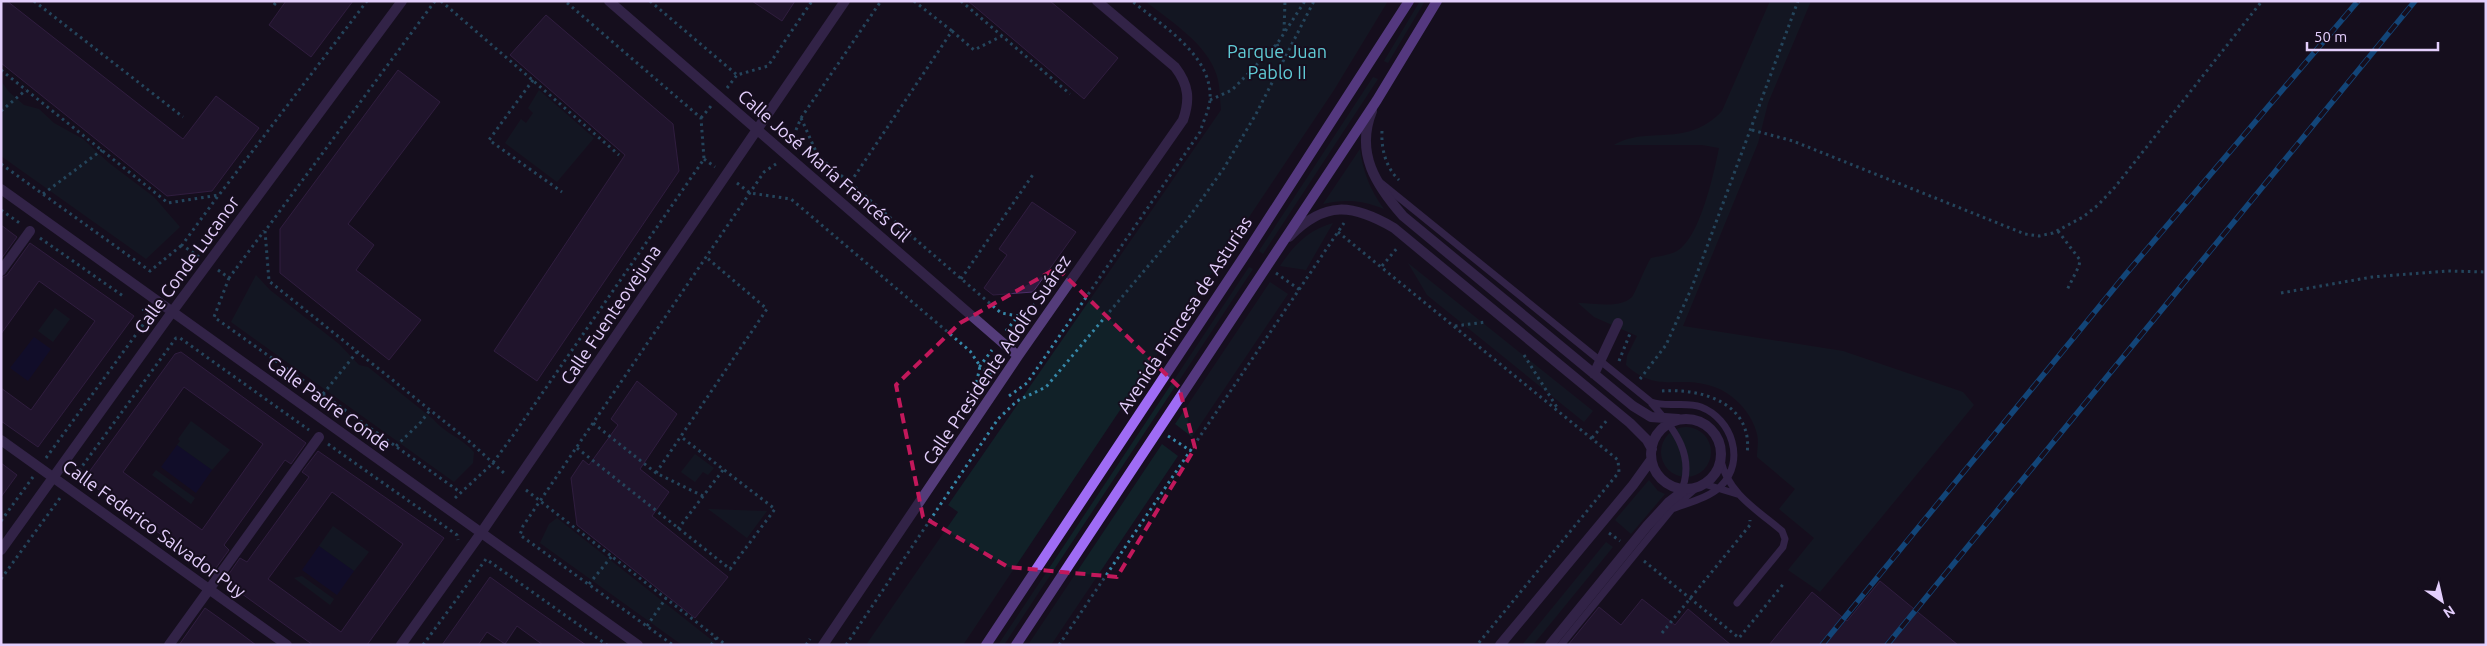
<svg xmlns="http://www.w3.org/2000/svg" width="2487" height="646" viewBox="0 0 2487 646" font-family="Ubuntu,sans-serif">
	<style>
		.green { fill: #112128 }
		.water { fill: #0c0d39 }
		.building { fill: #2e1b3e; stroke: #4e2f68; fill-rule: evenodd }
		.lines { fill: none; stroke-linecap: round; stroke-linejoin: round }
		.path { stroke: #3588a9; stroke-width: 3; stroke-dasharray: 2.5 4; stroke-linecap: butt }
		.lane { stroke: #543c7a; stroke-width: 7 }
		.street { stroke: #543c7a; stroke-width: 10 }
		.secondary { stroke: #9f6cf5; stroke-width: 10 }
		.rail-casing { stroke: #0f87e7; stroke-width: 5.5 }
		.rail { stroke: #160e1e; stroke-width: 4; stroke-dasharray: 11; stroke-linecap: butt }
		.marked { fill: none; stroke: #c2185b; stroke-width: 4; stroke-dasharray: 10 6; stroke-linejoin: round }
		.labels { text-anchor: middle; stroke-width: 4; stroke-linejoin: round; paint-order: stroke }
		.park-label { font-size: 18px; fill: #60cbd6; stroke: #160e1e }
		.street-label { font-size: 18px; fill: #e3cefc; stroke: #160e1e }
	</style>
	<rect width="100%" height="100%" fill="#160e1e"/>
	<path class="green" d="M1145,1H1388L1334,90L963,645H866L958,512L948,505L1221,110C1220,99 1220,86 1217,76C1207,43 1170,21 1145,1Z
		M1420,1H1425L1388,63L1384,61Z
		M1770,1H1811L1768,103L1758,143L1683,326L1843,351L1963,392L1974,405L1820,592L1788,570L1814,538L1779,509L1795,489L1757,457C1757,450 1759,441 1757,434C1752,412 1731,390 1708,385C1675,376 1657,393 1626,365L1627,356L1637,336L1594,317L1578,303C1594,303 1620,309 1632,297C1635,294 1646,265 1651,258C1659,256 1670,255 1677,251C1700,238 1714,173 1719,148L1702,145H1614C1648,125 1686,149 1722,111Z
		M1373,77L1378,79L1263,254L1259,251Z
		M1,81L9,92L24,105L39,109L54,123L83,139L109,163L154,197L180,227L146,259L1,156Z
		M539,90L594,138L557,182L505,143L521,119L526,123L533,113L528,108Z
		M1360,149C1363,172 1370,190 1384,209C1362,200 1345,199 1323,204Z
		M1333,223L1306,270L1280,266C1294,245 1308,230 1333,223Z
		M1408,263L1593,411L1584,422L1427,295Z
		M1249,267L1253,269L1004,645H998Z
		M256,275L270,290L339,344L359,365L368,367L433,419C444,433 462,438 474,452L473,463L454,482L231,322Z
		M1270,282L1288,294L1192,437L1175,424Z
		M55,308L70,319L53,342L38,331Z
		M191,421L230,450L212,470L177,445L180,441L178,439Z
		M1661 452a25 25 0 1 1 50 0a25 25 0 1 1-50 0Z
		M1162,444L1178,456L1051,645H1028Z
		M695,454L714,468L708,475L703,472L695,482L681,472Z
		M156,470L195,498L191,504L152,475Z
		M1649,480L1658,491L1665,494L1631,534L1615,520Z
		M708,509L767,511L747,538Z
		M557,518L718,645H682L540,543L549,524Z
		M333,526L369,552L354,571L319,546Z
		M1606,542L1613,547L1533,645H1522Z
		M302,576L334,599L330,605L294,578Z"/>
	<path class="water" d="M34,337L51,349L28,381L10,368Z
		M177,445L212,470L196,493L161,467Z
		M319,546L354,571L337,595L302,570Z"/>
	<path class="building" d="M1,1H7L183,139L216,96L259,128L212,191L167,196L1,63Z
		M286,1H353L311,57L269,25Z
		M752,1H795L782,21Z
		M968,1H1050L1118,58L1084,99Z
		M546,15L673,124L679,171L537,381L494,351L625,155L510,55Z
		M398,70L440,102L348,224L374,245L356,270L421,320L389,360L280,273V229Z
		M1032,202L1076,232L1033,292L993,295L984,288L1007,255L999,249Z
		M1,225L17,237L1,259Z
		M30,243L134,316L38,447L1,421V388L31,410L95,321L39,281L1,334V278L7,275Z
		M181,352L306,443L291,464L285,460L224,545L229,550L213,572L84,479L175,354ZM184,387L263,444L202,530L123,472Z
		M637,381L677,414L640,469L669,492L652,516L728,577L695,618L577,525L571,478L583,460L589,465L618,425L611,419Z
		M318,451L444,538L367,645H313L224,581L240,558L247,562L309,477L302,472ZM332,492L403,544L341,632L268,579Z
		M1,463L17,475L1,497Z
		M490,577L522,600L586,645H543L517,626L505,644L487,632L478,645H442Z
		M1880,581L1958,645H1769L1812,592L1847,621Z
		M1642,599L1675,625L1688,609L1731,645H1568L1599,607L1621,625Z
		M205,608L236,630L256,645H179Z"/>
	<g class="lines">
		<path class="path" d="M34,1L183,117
			M435,1L265,231L269,281L470,442L505,474
			M441,1L619,155
			M650,1L737,75L768,66L812,1
			M914,1L952,31
			M961,1L1070,94
			M274,5L277,1
			M1284,31L1285,1
			M1277,44L1283,61
			M1,70L168,203L219,195L367,1
			M533,80L489,140L562,192
			M727,88L737,75
			M1210,100L1232,90L1277,44L1305,1
			M1,111L26,90
			M701,118L711,106
			M801,118L818,156L850,183L952,31L974,50L1002,36
			M1752,130L1793,141L2025,234L2039,236L2053,233L2083,217L2098,205L2115,187L2262,1
			M1382,131C1381,149 1386,168 1399,180
			M791,142L801,118L881,1
			M704,159L715,167
			M1,164L150,271L182,245
			M737,183L750,193L791,199L970,351L980,366L974,395
			M850,183L1001,313L1018,316L1037,303
			M43,194L102,150
			M1,210L21,224
			M2058,231L2080,260L2079,266L2066,292
			M1338,232L1618,460L1619,472L1477,645
			M40,238L123,296
			M199,257L182,245L218,196
			M1382,266L1398,247
			M218,270L229,278L264,231
			M1276,273L1300,290
			M229,278L214,317L460,492
			M961,279L1034,173
			M2281,293L2372,277L2447,271L2486,272
			M1455,326L1486,322
			M1006,331L1018,316
			M1524,355L1558,409
			M1619,361L1631,331
			M991,375L980,366L992,350
			M1640,379L1666,345L1692,287L1798,1
			M1662,391C1701,388 1754,403 1747,454
			M323,394L357,352
			M1009,396L1027,383L1200,132C1203,122 1209,110 1210,100C1213,55 1162,26 1132,1
			M593,423L523,526L520,535L673,645
			M1168,436L1191,451
			M1592,438L1608,419
			M328,444L457,535L458,540
			M396,446L421,422L430,410
			M577,448L730,569L775,509L680,436
			M46,458L148,318L143,309
			M656,473L767,309L706,257
			M75,476L176,338H180L309,430
			M526,490L726,645
			M703,496L656,473L593,423L764,172L776,164
			M455,498L492,464L512,437L704,159L701,118L565,1
			M1,521L33,477
			M678,529L723,470
			M1609,533L1620,541
			M1644,561L1739,638L1785,582
			M1,579L60,498
			M589,584L612,556
			M647,626L666,598
			M1662,633L1750,525V520
			M423,645L486,559L607,645
			M711,645L716,638
			M806,645L810,639
			M846,645L998,419L1017,401L1046,387L1187,220L1224,168L1256,114L1314,1
			M1059,645L1344,223"/>
		<path class="lane" d="M1381,183L1651,402C1667,408 1685,401 1701,407C1732,419 1746,461 1721,486C1709,498 1687,503 1672,509
			M1652,404C1675,429 1697,458 1680,494
			M1721,461C1728,493 1757,510 1782,531L1785,539L1783,547L1737,603
			M1704,484L1737,494
			M1561,645L1672,509L1696,488"/>
		<path class="street" d="M609,1L1018,356
			M1372,111C1355,153 1376,185 1403,216L1633,406L1651,417L1678,419
			M1,189L638,645
			M1289,237C1325,200 1353,204 1394,228L1630,423L1647,440L1652,449
			M1,271L30,231
			M1594,374L1618,323
			M1651 454a35 35 0 1 1 70 0a35 35 0 1 1-70 0Z
			M1,440L287,645
			M1,550L172,312L402,1
			M169,645L319,437
			M401,645L481,533L845,1
			M823,645L1018,356L1183,120C1190,100 1189,85 1175,67L1097,1
			M1500,645L1633,485L1651,460
			M1550,645L1647,526L1669,502L1686,489"/>
		<path class="secondary" d="M986,645L1247,252L1409,1
			M1016,645L1377,100L1437,1"/>
		<g class="rail-casing">
			<path id="rail" d="M1822,645L2125,275L2358,1
				M1887,645L2415,1"/>
		</g>
		<use href="#rail" class="rail"/>
	</g>
	<path d="M0 0H2487V646H0ZM1057,268L1179,387L1195,448L1117,577L1008,567L923,517L896,385L960,323Z" fill="#160e1e" fill-opacity=".55" fill-rule="evenodd"/>
	<path class="marked" d="M1057,268L1179,387L1195,448L1117,577L1008,567L923,517L896,385L960,323Z"/>
	<g class="labels">
		<g class="park-label">
			<text x="1277" y="58">Parque Juan<tspan x="1277" dy="21">Pablo II</tspan></text>
		</g>
		<g class="street-label">
			<text transform="translate(824 166) rotate(41)" y="6">Calle José María Francés Gil</text>
			<text transform="translate(187 265) rotate(-54)" y="6">Calle Conde Lucanor</text>
			<text transform="translate(611 315) rotate(-56)" y="6">Calle Fuenteovejuna</text>
			<text transform="translate(1185 315) rotate(-57)" y="6">Avenida Princesa de Asturias</text>
			<text transform="translate(997 360) rotate(-56)" y="6">Calle Presidente Adolfo Suárez</text>
			<text transform="translate(329 404) rotate(36)" y="6">Calle Padre Conde</text>
			<text transform="translate(154 529) rotate(36)" y="6">Calle Federico Salvador Puy</text>
		</g>
	</g>
	<rect width="2487" height="646" fill="none" stroke="#e3cefc" stroke-width="5"/>
	<g transform="translate(2442 601) rotate(146)" stroke="#160e1e" stroke-width="4" paint-order="stroke">
	<path d="M0-4L9 19L0 12L-9 19Z" fill="#e3cefc"/>
	<text y="-8" font-size="14" font-weight="bold" text-anchor="middle" fill="#e3cefc">N</text>
	</g>
	<path d="M2307 42v8h131v-8" fill="none" stroke="#e3cefc" stroke-width="2.5"/>
	<text x="2314" y="42" font-size="15" fill="#e3cefc" stroke="#160e1e" stroke-width="4" paint-order="stroke">50 m</text>
</svg>
